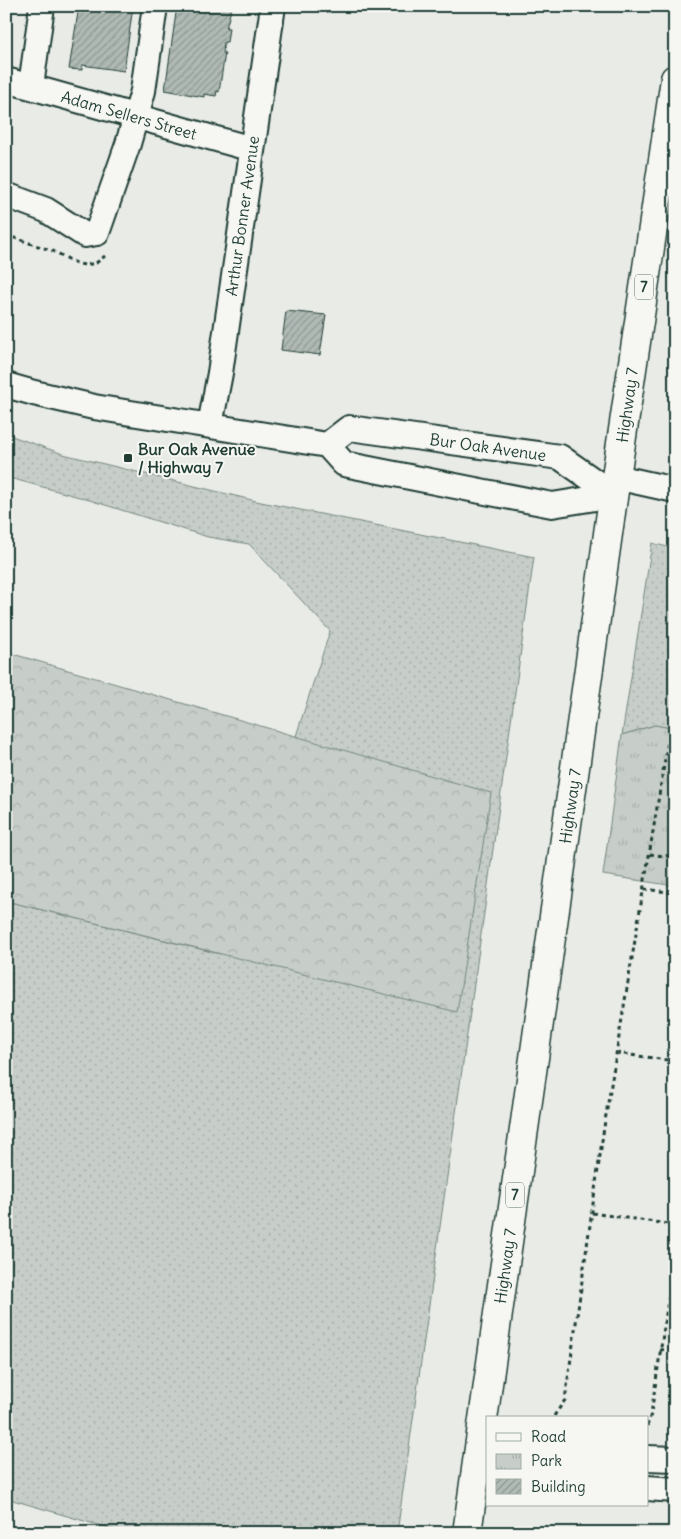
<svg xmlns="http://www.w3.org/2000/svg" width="681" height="1539" viewBox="0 0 681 1539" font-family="Delius,sans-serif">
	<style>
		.grass { fill: url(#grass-dots); stroke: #73867e }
		.forest { fill: url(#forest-crowns); stroke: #73867e }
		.park { fill: url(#park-tufts); stroke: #73867e }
		.building { fill: url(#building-hatch); stroke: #1f3d34 }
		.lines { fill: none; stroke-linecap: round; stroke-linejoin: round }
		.minor-casing { stroke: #1f3d34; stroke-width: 28 }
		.major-casing { stroke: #1f3d34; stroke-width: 31 }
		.path { stroke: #1f3d34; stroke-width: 3; stroke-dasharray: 4 4; stroke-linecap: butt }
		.minor { stroke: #f6f6f2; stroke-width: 24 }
		.major { stroke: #f6f6f2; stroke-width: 28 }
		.poi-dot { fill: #1f3d34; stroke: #f6f6f2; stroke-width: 2 }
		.labels { text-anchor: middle; stroke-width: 4; stroke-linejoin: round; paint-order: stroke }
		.shield { fill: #f6f6f2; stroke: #60746d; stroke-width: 1 }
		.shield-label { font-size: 15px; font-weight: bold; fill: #1f3d34 }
		.street-label { font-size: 16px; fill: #1f3d34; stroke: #f6f6f2 }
		.poi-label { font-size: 16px; font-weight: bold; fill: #1f3d34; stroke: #f6f6f2; text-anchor: start }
	</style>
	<defs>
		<pattern id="grass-dots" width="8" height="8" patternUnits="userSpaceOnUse" patternTransform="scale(1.25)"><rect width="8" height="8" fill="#c7cec9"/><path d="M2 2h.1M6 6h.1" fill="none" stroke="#aab2ad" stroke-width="1.8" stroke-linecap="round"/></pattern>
		<pattern id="forest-crowns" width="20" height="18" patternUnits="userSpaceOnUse" patternTransform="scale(1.25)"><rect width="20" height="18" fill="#c7cec9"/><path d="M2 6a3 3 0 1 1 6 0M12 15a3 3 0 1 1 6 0" fill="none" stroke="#aab2ad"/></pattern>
		<pattern id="park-tufts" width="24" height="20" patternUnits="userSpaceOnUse" patternTransform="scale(1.25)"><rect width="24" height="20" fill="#c7cec9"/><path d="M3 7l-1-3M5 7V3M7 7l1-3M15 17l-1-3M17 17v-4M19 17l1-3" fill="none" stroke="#aab2ad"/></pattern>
		<pattern id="building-hatch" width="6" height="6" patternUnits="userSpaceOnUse" patternTransform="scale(1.25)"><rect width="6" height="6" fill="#b0bab5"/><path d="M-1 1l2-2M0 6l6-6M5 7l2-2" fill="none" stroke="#8f9894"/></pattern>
	</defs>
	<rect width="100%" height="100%" fill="#e9ebe7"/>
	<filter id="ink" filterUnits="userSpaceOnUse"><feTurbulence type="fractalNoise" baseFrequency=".02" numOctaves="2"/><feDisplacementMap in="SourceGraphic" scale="10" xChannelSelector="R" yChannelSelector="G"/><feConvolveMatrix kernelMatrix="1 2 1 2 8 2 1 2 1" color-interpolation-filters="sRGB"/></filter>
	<g filter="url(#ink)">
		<path class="grass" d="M6,434L63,454L256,501L534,557L397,1533H125L6,1498V901L220,954L296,736L330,631L249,544L208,537L83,498L6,477Z
			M652,543L675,549V729L655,725L622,735Z"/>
		<path class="forest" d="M6,652L491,793L457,1012L6,901Z"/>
		<path class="park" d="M655,725L675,729V886L603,875L622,735Z"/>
		<path class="building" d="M79,6H133L124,71L82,65V70L69,69Z
			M177,6H232L226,28H229L227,42H224L223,53H225L219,92L217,91L216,96L204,94V97L165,90Z
			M286,311L326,315L320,355L281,350Z"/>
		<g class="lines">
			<g class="minor-casing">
				<path id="minor" d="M6,80L252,149
					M31,86L42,6
					M6,195L46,210L85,235L97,233L128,144L143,91L155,6
					M6,385L34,393L94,407L327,445L344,464L552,505L614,495
					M210,425L220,373L273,6
					M327,445L349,428L560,457L614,495
					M616,477L675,490
					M647,1458L675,1459
					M647,1488L675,1490"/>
			</g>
			<g class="major-casing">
				<path id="major" d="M467,1533L616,477L675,79"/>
			</g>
			<path class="path" d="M6,235L53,251L78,264L85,265L96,263L105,256
				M650,854L663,856L675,855
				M644,889L675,893
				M616,1053L675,1061
				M592,1213L675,1225
				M660,1350L675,1348
				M554,1416L565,1400L604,1127L668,741
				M647,1426L651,1414L675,1254"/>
			<use href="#minor" class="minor"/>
			<use href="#major" class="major"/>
		</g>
	</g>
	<rect class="poi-dot" x="123" y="453" width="10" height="10" rx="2.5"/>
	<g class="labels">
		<g class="shield">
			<rect x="635" y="274.5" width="18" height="25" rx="4"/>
			<rect x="506" y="1182.5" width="18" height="25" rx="4"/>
		</g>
		<g class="shield-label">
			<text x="644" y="292">7</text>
			<text x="515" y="1200">7</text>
		</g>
		<g class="street-label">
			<text transform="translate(129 115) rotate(16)" y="6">Adam Sellers Street</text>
			<text transform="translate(242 216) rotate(-82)" y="6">Arthur Bonner Avenue</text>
			<text transform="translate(627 405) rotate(-82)" y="6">Highway 7</text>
			<text transform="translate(488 447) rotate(8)" y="6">Bur Oak Avenue</text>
			<text transform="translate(570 806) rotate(-82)" y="6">Highway 7</text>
			<text transform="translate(505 1266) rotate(-82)" y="6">Highway 7</text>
		</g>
		<g class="poi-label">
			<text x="138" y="455">Bur Oak Avenue<tspan x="138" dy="18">/ Highway 7</tspan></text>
		</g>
	</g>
	<rect width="681" height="1539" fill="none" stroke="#f6f6f2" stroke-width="25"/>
	<rect x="12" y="12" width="656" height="1514" fill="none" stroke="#1f3d34" stroke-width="2" filter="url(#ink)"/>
	<rect x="486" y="1416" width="162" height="90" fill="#f6f6f2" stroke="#a0aca6"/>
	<rect x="496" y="1433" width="25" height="8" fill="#f6f6f2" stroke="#a0aca6"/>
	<text x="531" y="1442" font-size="15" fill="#1f3d34">Road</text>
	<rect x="496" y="1454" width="25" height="15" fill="url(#park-tufts)" stroke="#a0aca6"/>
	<text x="531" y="1466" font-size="15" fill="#1f3d34">Park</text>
	<rect x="496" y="1479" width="25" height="15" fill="url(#building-hatch)" stroke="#a0aca6"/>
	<text x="531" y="1492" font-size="15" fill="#1f3d34">Building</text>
</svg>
